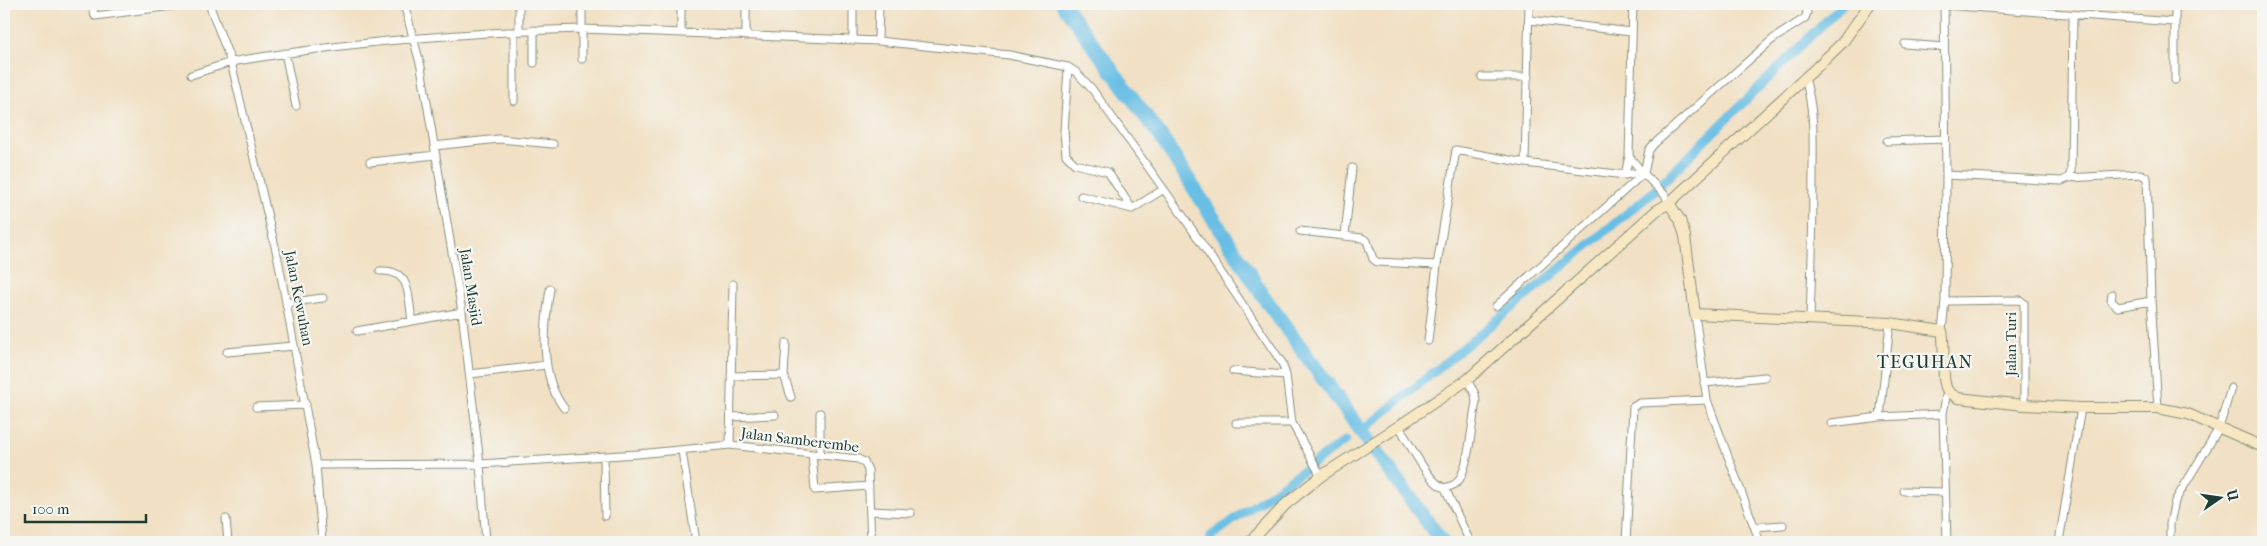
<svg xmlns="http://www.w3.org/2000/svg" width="2267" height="546" viewBox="0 0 2267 546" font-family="'IM FELL French Canon',serif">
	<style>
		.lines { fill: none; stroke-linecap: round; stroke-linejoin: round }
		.canal { stroke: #67bee4; stroke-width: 9 }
		.river { stroke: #67bee4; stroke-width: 15 }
		.street-casing { stroke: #888e7c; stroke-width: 9 }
		.secondary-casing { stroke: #888e7c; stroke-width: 12 }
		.street { stroke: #fff; stroke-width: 7 }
		.secondary { stroke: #f7e8c3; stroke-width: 10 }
		.labels { text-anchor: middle; stroke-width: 4.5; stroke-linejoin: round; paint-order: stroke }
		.street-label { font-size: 15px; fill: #1f3d34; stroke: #f6f6f2 }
		.quarter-label { font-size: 18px; letter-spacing: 1px; fill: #1f3d34; stroke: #f6f6f2 }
	</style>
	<rect width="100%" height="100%" fill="#f6f6f2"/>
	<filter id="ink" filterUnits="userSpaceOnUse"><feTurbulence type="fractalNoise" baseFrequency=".02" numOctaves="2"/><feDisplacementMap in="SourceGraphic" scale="10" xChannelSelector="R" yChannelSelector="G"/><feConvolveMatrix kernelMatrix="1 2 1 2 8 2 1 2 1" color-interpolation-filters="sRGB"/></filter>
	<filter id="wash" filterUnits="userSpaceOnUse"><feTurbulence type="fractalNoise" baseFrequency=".0096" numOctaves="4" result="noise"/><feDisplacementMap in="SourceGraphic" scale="20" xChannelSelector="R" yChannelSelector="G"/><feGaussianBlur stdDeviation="1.12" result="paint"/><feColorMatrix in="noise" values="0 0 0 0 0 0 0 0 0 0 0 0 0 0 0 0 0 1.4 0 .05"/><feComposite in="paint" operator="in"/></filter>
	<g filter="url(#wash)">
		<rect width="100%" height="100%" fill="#f1e0c3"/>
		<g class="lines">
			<path class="canal" d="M1369,425L1653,192L1843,4
				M1210,542L1211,536L1346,440"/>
			<path class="river" d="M1063,4L1161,137L1266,300L1442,542"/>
		</g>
	</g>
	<g filter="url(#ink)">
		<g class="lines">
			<g class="street-casing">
				<path id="street" d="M91,4L95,16L187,4
					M209,4L231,62C347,42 465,32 583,29L878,41L1009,55L1068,67L1076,72L1092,89L1183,216L1282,363L1286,375L1292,423L1321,476
					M404,4L421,67L462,312L480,464L486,542
					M519,4V31
					M681,4V33
					M853,4V40
					M1944,5L2174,22
					M1530,20L1631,32
					M514,32V101
					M746,36V4
					M878,41L879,4
					M1905,44L1944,47
					M285,53L296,106
					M582,59V4
					M534,63V30
					M1068,67L1064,132L1066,155L1075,164L1108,172L1132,209
					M191,75L231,62L278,259L316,465L322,542
					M1482,77H1528
					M1805,78C1815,113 1813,137 1813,173C1813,221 1812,270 1810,318
					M2175,80V4
					M1887,141L1945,139
					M434,146L499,139L553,144
					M1629,156L1642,172
					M370,162L436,155
					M1525,163L1529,4
					M1625,175L1629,156L1633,4
					M1946,175L2062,181L2068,178L2071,172L2073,14
					M2068,178L2141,174L2147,178L2151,299L2158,408
					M1081,196L1132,209L1164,189
					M1300,231L1362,238L1367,241L1373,259L1377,262L1437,265
					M1345,236L1352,168
					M380,271C412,269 408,297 412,321
					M550,289C544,326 539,376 564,408
					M2112,294L2111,301L2118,307L2151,301
					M1945,301L2020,300L2024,303V405
					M286,303L323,298
					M1496,306L1644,173L1649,150L1654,144L1773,39L1805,18L1807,13L1806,4
					M1695,314L1707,400L1760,542
					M357,331L462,312
					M1942,331L1945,301L1946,175L1944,4
					M1428,341L1437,265L1456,150L1525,163L1625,175L1642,172L1665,195L1669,203
					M227,352L294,346
					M1233,371L1286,375
					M470,374L547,365
					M784,375L786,343
					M731,376L784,375L791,397
					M1704,383L1765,377
					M256,407L306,405
					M820,413V455
					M731,417L775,415
					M1880,417L1890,323
					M1236,423H1292
					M1831,423L1880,417L1943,414
					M1399,426C1408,441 1429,484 1445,488C1451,486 1456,485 1459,480C1469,465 1472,422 1476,402L1475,394L1467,380
					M730,445L733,284
					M682,451L696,542
					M812,454L815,490L869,486
					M604,457L605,516
					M316,465L480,464L638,454L730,445L858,459L864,462L868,470L871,542
					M1445,488L1470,542
					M1904,491L1945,492
					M871,511L911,513
					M226,519L228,542
					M1755,527L1783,525
					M1626,542L1633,407L1640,403L1707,400
					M1947,542L1943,414L1947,390
					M2059,542L2081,408
					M2170,542V524L2175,501L2219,428L2231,388"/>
			</g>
			<g class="secondary-casing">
				<path id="secondary" d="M1669,203L1680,220L1685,236L1695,314L1890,323L1942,331C1946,346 1940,381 1948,391C1951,394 1955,396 1958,398L2024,405L2081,408H2158L2188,414L2263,447
					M1250,542L1286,504L1321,476L1399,426L1467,380L1656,211L1669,203L1818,66L1842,43L1870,4"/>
			</g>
			<use href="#street" class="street"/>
			<use href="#secondary" class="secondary"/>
		</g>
	</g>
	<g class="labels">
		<g class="street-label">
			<text transform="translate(471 287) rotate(81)" y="5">Jalan Masjid</text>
			<text transform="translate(299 298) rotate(79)" y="5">Jalan Kewuhan</text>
			<text transform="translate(2011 344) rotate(-90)" y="5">Jalan Turi</text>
			<text transform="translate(800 440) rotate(7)" y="5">Jalan Samberembe</text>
		</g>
		<g class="quarter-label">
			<text x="1925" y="368">TEGUHAN</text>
		</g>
	</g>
	<rect width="2267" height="546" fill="none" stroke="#f6f6f2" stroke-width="20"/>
	<g transform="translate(2220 498) rotate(77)" stroke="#f6f6f2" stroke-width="4" paint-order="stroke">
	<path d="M0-4L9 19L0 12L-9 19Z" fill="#1f3d34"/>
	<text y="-8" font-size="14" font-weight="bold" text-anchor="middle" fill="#1f3d34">U</text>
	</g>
	<path d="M25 514v8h121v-8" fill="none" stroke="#1f3d34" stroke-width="2.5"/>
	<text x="32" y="514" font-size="15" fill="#1f3d34" stroke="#f6f6f2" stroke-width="4" paint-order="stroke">100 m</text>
</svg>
